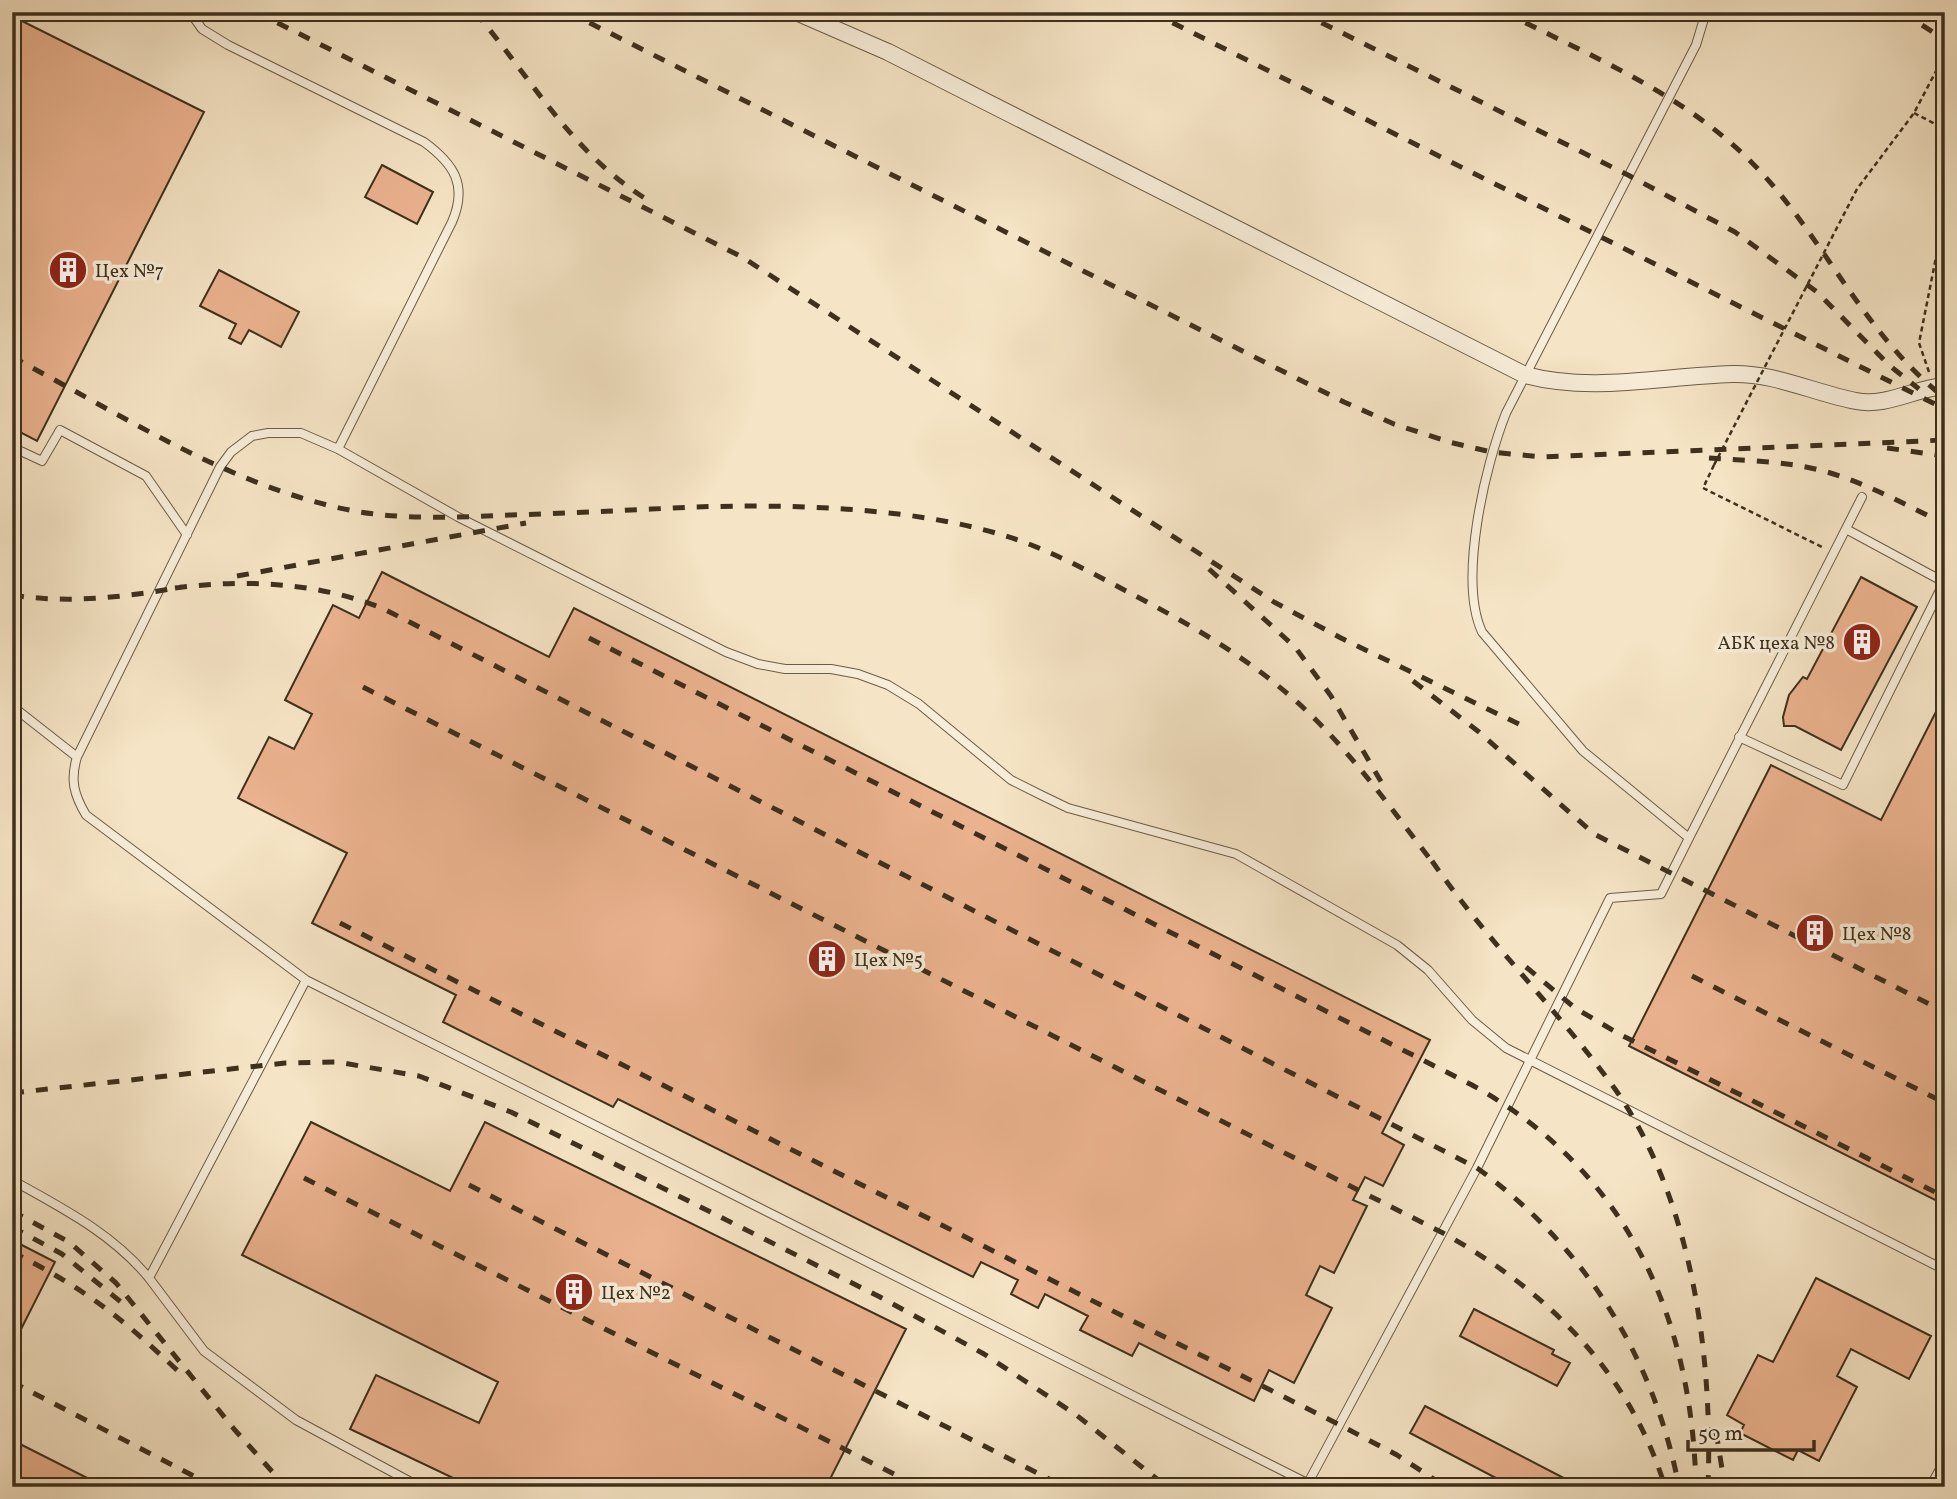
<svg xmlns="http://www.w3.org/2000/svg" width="1957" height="1499" viewBox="0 0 1957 1499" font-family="Vollkorn,serif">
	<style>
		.building { fill: #eab28e; stroke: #3e301c; stroke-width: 2 }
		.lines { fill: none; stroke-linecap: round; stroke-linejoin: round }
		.service-casing { stroke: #6c5d46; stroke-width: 10 }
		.minor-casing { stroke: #6c5d46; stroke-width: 18 }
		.path { stroke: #3e301c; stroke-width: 2.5; stroke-dasharray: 5 3.5; stroke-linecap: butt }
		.service { stroke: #f8edd9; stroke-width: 8 }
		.minor { stroke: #f8edd9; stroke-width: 16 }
		.rail { stroke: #3e301c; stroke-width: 5; stroke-dasharray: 12 12; stroke-linecap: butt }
		.path-bridge { stroke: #3e301c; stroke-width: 2.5; stroke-dasharray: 5 3.5; stroke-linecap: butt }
		.labels { text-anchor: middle; stroke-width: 7; stroke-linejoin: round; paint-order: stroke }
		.poi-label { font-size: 19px; fill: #3e301c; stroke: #f8edd9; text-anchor: start }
	</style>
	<rect width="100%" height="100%" fill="#f5e4c5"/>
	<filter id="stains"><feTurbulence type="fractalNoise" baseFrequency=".00286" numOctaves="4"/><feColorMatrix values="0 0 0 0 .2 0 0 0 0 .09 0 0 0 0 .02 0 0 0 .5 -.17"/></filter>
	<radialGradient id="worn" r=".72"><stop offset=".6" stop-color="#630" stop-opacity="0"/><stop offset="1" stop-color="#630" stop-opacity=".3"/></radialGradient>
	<path class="building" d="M12,16L204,112L37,441L12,428Z
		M382,165L433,192L417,224L365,197Z
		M219,270L299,312L281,347L249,330L241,344L229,338L236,324L200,306Z
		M382,572L549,657L574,608L1430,1040L1382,1133L1404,1145L1383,1186L1365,1177L1353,1200L1367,1206L1334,1273L1320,1266L1306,1295L1332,1308L1294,1383L1269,1370L1254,1401L1139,1343L1132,1356L1080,1330L1088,1316L1045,1294L1038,1308L1011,1294L1018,1280L981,1262L973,1277L618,1099L613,1107L443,1022L456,995L312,923L347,853L238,798L269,737L294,749L312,714L285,700L333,605L359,618Z
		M1861,577L1917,607L1841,750L1795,726H1784L1783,717L1789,695L1803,677L1807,679Z
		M1945,694V1205L1629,1046L1771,765L1881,820Z
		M311,1122L450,1191L485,1122L906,1329L826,1487H630L615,1479L611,1487H472L350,1429L376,1375L479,1423L498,1382L242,1255Z
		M12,1240L55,1262L12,1347Z
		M1816,1278L1931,1336L1909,1379L1851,1349L1837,1376L1857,1387L1819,1461L1798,1450L1793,1460L1740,1433L1744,1425L1727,1415L1758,1355L1773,1362Z
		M1474,1309L1554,1350L1552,1354L1570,1363L1557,1386L1460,1336Z
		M1425,1406L1581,1487H1513L1410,1433Z
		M12,1440L105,1487H12Z"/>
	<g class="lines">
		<g class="service-casing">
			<path id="service" d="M190,12L202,29L228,45L424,142C454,164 468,185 452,222L338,449
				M12,447L42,461L60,430L146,476L187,535
				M12,706L77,757
				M1739,737L1843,785L1944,582L1846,529
				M1689,838L1862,497
				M12,1180C62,1208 112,1233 149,1278L306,980
				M149,1278L204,1351L296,1420L420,1487
				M1308,1483L1477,1168L1610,898L1661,894L1689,838L1583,751L1482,632C1458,580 1485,466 1506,413L1696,45L1706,12
				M1315,1487L306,980L86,815C74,795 70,780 77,757L220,467L231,452L252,436L268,433H301L338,449L458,517L726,652L758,664L785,669H831L858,674L888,685L919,704L1011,780L1043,796L1068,808L1236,854L1397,945L1428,970L1472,1020L1506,1048L1945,1270
				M1930,1487L1945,1460"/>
		</g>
		<g class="minor-casing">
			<path id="minor" d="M796,12L888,52L1525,375C1592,393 1663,376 1732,374C1776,373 1814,393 1856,401C1887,407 1915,388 1945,386"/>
		</g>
		<path class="path" d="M1914,113L1945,129
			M1929,372L1919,343L1945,212
			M1714,465L1703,488L1824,548
			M1358,1487L1359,1484"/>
		<use href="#service" class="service"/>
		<use href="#minor" class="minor"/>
		<path class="rail" d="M256,12L742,257L1274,602L1341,638L1529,729
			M475,12C532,79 570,151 646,199
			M568,12L1344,402L1394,424L1449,442L1491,452L1543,457L1945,440
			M1151,12L1945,409
			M1300,12L1628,175L1735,232L1817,292L1890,366L1919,389
			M1504,12C1594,58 1690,96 1760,171C1826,242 1867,338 1945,398
			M1902,12L1945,40
			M12,357C121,414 237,491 360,512C410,520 461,517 511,515C572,513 633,510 694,507C796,504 922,507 1018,540C1063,556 1105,580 1147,602C1209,635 1266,670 1316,720C1361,765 1398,818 1437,868
			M1887,448L1945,456
			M1709,458C1748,461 1789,461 1827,472C1868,484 1906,505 1945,524
			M1209,569L1295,647L1331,696L1383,785
			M237,576L526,523
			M175,588C245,579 315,582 382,608L1477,1168C1584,1245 1654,1357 1679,1487
			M12,595C69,604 126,597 182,587
			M589,638L1472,1085C1626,1170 1692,1315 1696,1487
			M1413,681L1479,732L1594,834L1945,1012
			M363,687L1443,1233C1546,1290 1630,1372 1665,1487
			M1432,861C1487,941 1558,1010 1615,1089C1692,1199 1713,1355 1708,1487
			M340,923L1338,1424L1397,1455L1446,1487
			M1526,967L1575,1008L1621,1035L1945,1197
			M1692,976L1945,1103
			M12,1093L285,1063L337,1062L419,1076L511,1112L880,1297L984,1354L1075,1414L1167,1487
			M304,1178L920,1487
			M469,1185L1065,1487
			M12,1211L69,1242L116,1283L234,1429L286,1487
			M12,1227L62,1254L121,1302
			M12,1252C84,1288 121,1317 179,1372
			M12,1382L215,1487
			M1716,1432L1725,1487"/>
		<path class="path-bridge" d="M1714,465L1857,189L1914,113L1945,54"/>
	</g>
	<defs>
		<g id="building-disc" transform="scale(2.0125)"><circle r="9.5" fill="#8f2418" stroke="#f8edd9"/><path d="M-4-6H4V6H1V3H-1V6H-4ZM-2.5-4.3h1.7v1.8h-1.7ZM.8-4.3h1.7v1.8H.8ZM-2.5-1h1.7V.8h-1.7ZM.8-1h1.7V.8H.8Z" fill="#fff"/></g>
	</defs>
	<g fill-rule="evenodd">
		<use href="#building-disc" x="68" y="270"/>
		<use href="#building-disc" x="1862" y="642"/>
		<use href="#building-disc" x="1815" y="933"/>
		<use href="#building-disc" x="827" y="959"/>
		<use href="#building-disc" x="574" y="1292"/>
	</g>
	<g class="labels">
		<g class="poi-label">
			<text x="95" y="277">Цех №7</text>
			<text x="1835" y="649" text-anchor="end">АБК цеха №8</text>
			<text x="1842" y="940">Цех №8</text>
			<text x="854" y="966">Цех №5</text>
			<text x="601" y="1299">Цех №2</text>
		</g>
	</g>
	<rect width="1957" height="1499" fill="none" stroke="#f5e4c5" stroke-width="42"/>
	<rect x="14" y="14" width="1929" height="1471" fill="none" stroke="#3e301c" stroke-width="3.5"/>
	<rect x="21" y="21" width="1915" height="1457" fill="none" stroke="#3e301c" stroke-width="2"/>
	<path d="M1688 1440v10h126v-10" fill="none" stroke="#3e301c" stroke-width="3.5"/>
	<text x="1698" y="1440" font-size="21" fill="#3e301c" stroke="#f8edd9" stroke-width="5" paint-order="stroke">50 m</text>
	<rect width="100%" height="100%" filter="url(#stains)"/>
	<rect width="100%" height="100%" fill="url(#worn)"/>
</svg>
